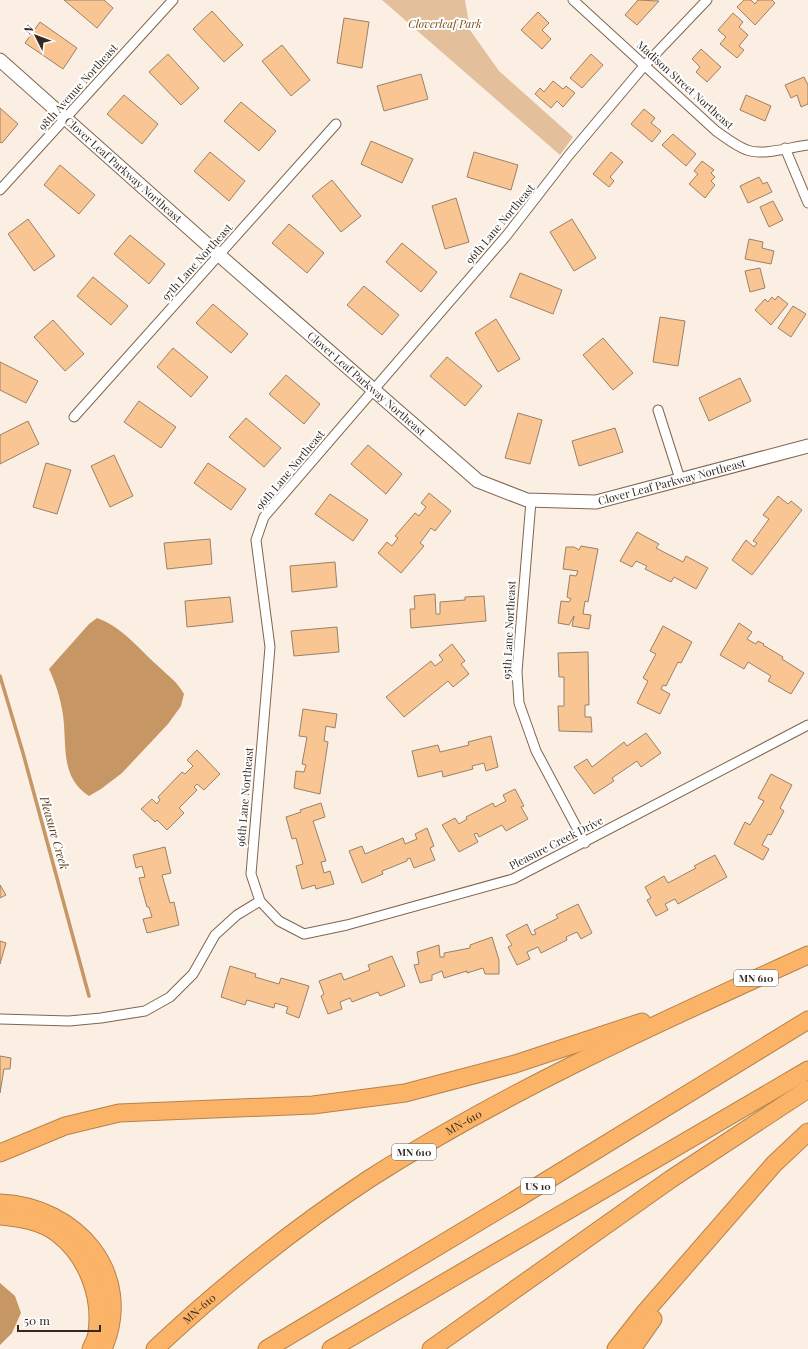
<svg xmlns="http://www.w3.org/2000/svg" width="808" height="1349" viewBox="0 0 808 1349" font-family="'Playfair Display',serif">
	<style>
		.green { fill: #e4bf9b }
		.water { fill: #c69665 }
		.lines { fill: none; stroke-linecap: round; stroke-linejoin: round }
		.stream { stroke: #c69665; stroke-width: 3.5 }
		.building { fill: #f8c593; stroke: #9b8167 }
		.street-casing { stroke: #80664d; stroke-width: 11 }
		.secondary-casing { stroke: #80664d; stroke-width: 15 }
		.highway-casing { stroke: #b5824d; stroke-width: 19 }
		.street { stroke: #fff; stroke-width: 9 }
		.secondary { stroke: #fff; stroke-width: 13 }
		.highway { stroke: #fbb367; stroke-width: 17 }
		.labels { text-anchor: middle; stroke-width: 4; stroke-linejoin: round; paint-order: stroke }
		.shield { fill: #fff; stroke: #706862; stroke-width: 1 }
		.shield-label { font-size: 10px; font-weight: bold; fill: #33281e }
		.park-label { font-size: 11px; font-style: italic; fill: #7a4b11; stroke: #fff }
		.street-label { font-size: 11px; fill: #33281e; stroke: #fff }
		.water-label { font-size: 12px; font-style: italic; fill: #55340c; stroke: #fff }
	</style>
	<rect width="100%" height="100%" fill="#fbefe4"/>
	<path class="green" d="M382,0H465L470,30L499,71L573,137L560,155Z"/>
	<path class="water" d="M97,618C121,626 139,649 157,665C167,675 177,681 184,694L181,706L168,724L122,773L101,789L89,796C63,779 66,753 64,725C63,706 57,686 49,669L89,624Z
		M0,1283L15,1296L21,1313L12,1333L0,1345Z"/>
	<g class="lines">
		<path class="stream" d="M0,676L23,753L89,996"/>
	</g>
	<path class="building" d="M64,0H104L113,8L97,28Z
		M638,0L659,1L637,25L625,15Z
		M744,0H751L755,4L758,0H772L775,3L755,25L737,7Z
		M212,11L243,45L224,62L193,29Z
		M538,12L549,23L542,30L551,39L542,49L521,30Z
		M733,13L743,22L739,27L748,35L739,46L744,50L737,58L720,44L726,37L718,30Z
		M344,18L369,22L362,68L337,63Z
		M40,22L77,48L63,69L25,43Z
		M282,45L310,80L291,96L262,61Z
		M701,49L721,67L707,82L696,72L700,67L692,59Z
		M168,54L199,88L181,105L149,72Z
		M591,54L603,65L582,88L570,78Z
		M421,74L428,99L384,111L377,86Z
		M804,77L808,85V104L801,107L797,95L791,98L785,85Z
		M553,81L563,89L566,86L575,93L563,107L557,101L551,108L535,94L540,88L544,92Z
		M124,95L158,124L142,144L107,114Z
		M746,95L771,106L765,121L740,110Z
		M241,102L276,131L259,151L224,121Z
		M0,108L18,124L2,143L0,142Z
		M644,109L655,118L651,123L661,131L652,142L631,124Z
		M673,134L696,154L686,166L662,145Z
		M371,141L413,159L402,183L361,164Z
		M210,152L245,181L229,201L194,171Z
		M474,152L518,165L511,190L467,177Z
		M611,152L623,162L610,177L614,181L609,187L593,174Z
		M702,161L714,170L711,173L715,177L711,181L715,185L705,198L689,184L698,174L694,171Z
		M60,165L95,195L79,214L44,185Z
		M759,177L763,184L767,182L772,192L748,203L740,186Z
		M332,180L361,216L341,232L312,196Z
		M456,198L469,242L445,249L432,206Z
		M773,201L783,220L769,227L760,207Z
		M28,219L55,256L34,271L8,234Z
		M572,219L596,258L574,271L550,232Z
		M289,224L324,253L307,273L272,243Z
		M130,235L165,264L149,284L114,254Z
		M749,239L763,242L762,248L774,251L771,264L745,259Z
		M402,243L437,272L421,292L386,262Z
		M760,268L765,288L750,292L745,271Z
		M520,273L562,290L553,314L510,297Z
		M93,277L128,306L111,325L77,296Z
		M364,286L399,315L382,335L347,305Z
		M778,296L788,304L771,325L755,310L765,299L768,302L772,297L775,300Z
		M213,304L248,334L231,353L196,323Z
		M793,306L806,314L791,337L778,328Z
		M660,317L685,321L678,366L653,362Z
		M496,319L520,359L498,372L475,333Z
		M53,320L84,354L65,371L34,337Z
		M603,338L633,373L613,390L583,355Z
		M173,348L208,377L191,397L157,367Z
		M447,357L482,386L465,406L430,376Z
		M0,362L38,381L26,403L0,390Z
		M286,375L320,404L304,424L269,394Z
		M740,378L751,401L709,421L699,398Z
		M139,401L176,427L161,448L124,422Z
		M518,413L542,420L530,464L505,458Z
		M246,418L281,448L264,467L229,437Z
		M28,421L39,444L0,464V435Z
		M615,428L623,452L579,466L572,441Z
		M368,445L402,474L386,494L351,464Z
		M114,455L133,496L110,507L91,466Z
		M46,463L71,470L57,514L33,507Z
		M208,463L246,489L231,510L194,483Z
		M429,493L451,511L435,531L431,528L420,543L424,546L401,573L378,553L387,542L392,546L398,538L395,536L415,513L419,516L426,507L421,503Z
		M330,494L368,520L353,541L315,514Z
		M778,496L788,504L791,501L802,510L752,575L732,560L746,540L754,547L757,543L753,541L769,519L763,515Z
		M637,532L659,544L656,548L683,562L686,556L708,568L696,589L674,577L671,582L645,569L647,566L636,561L632,567L620,561Z
		M210,539L212,564L167,569L164,543Z
		M581,546L598,549L588,602L585,601L583,614L591,615L589,629L572,626L574,616L569,625L558,623L561,601L569,602L571,599L567,597L570,575L576,576L578,571L563,569L566,547H574L579,550Z
		M335,562L337,587L292,592L290,566Z
		M435,594L436,614H440V602L465,600V597L484,596L486,621L411,628L410,609H415L414,596Z
		M230,597L233,622L187,627L185,601Z
		M739,623L752,632L747,639L756,644L758,641L764,644L763,645L783,657L782,659L804,673L791,694L768,681L771,676L748,662L744,669L720,655Z
		M663,626L692,642L681,663L678,662L666,686L663,685L661,689L670,694L660,714L637,703L648,681L643,678L656,654L650,651Z
		M337,627L339,652L294,656L291,631Z
		M452,644L465,661L461,664L469,674L453,687L448,681L404,717L386,697L431,661L435,666L443,660L439,655Z
		M588,652L589,705H585V717H591L592,732L559,731L558,706H564V677H559L558,653Z
		M303,709L337,714L335,728L326,726L324,741L328,742L320,794L294,788L296,771L304,772L306,765L302,764L307,737L299,736Z
		M646,733L661,753L641,767L637,761L612,778L614,781L594,794L574,767L587,759L592,767L624,742L627,746Z
		M491,736L498,767L486,771L484,763L472,766L473,769L443,777L442,771L418,777L412,751L438,745L440,752L469,745L468,742Z
		M197,750L220,774L204,790L197,784L194,787L197,790L179,808L184,813L167,830L157,820L155,822L141,809L152,799L157,804L160,800L158,797L182,772L185,774L193,766L187,760Z
		M771,774L792,785L780,808L784,811L771,835L768,834L762,845L769,849L763,860L734,844L745,822L750,825L764,801L758,798Z
		M515,789L524,806L521,807L528,819L506,831L502,825L479,837L477,833L474,834L478,842L459,852L442,825L455,818L459,824L467,819L466,817L493,803L495,807L506,801L503,795Z
		M321,803L325,817L313,821L326,861L321,862L324,873L330,871L334,884L316,889L315,885L302,889L296,866L303,864L296,838L292,839L286,817L301,812L300,810Z
		M427,828L434,846L430,848L435,860L414,868L410,858L407,859V861L382,871L383,874L362,883L349,851L362,846L365,854L403,838L405,844L417,839L415,834Z
		M165,847L171,873L162,875L170,903L174,902L179,925L147,933L143,919L152,917L149,907H147L139,878L145,877L142,866L136,868L133,855Z
		M715,855L727,877L678,904L675,899L665,904L668,910L656,916L647,900L651,898L645,887L664,876L668,883L696,868L694,866Z
		M0,885L6,895L0,898Z
		M578,904L592,933L581,939L577,932L566,937L567,940L541,953L538,947L527,952L530,959L517,965L508,947L512,945L506,935L527,924L532,935L536,934L534,930L558,918L556,915Z
		M492,937L499,960V974H485L483,968L467,973V971L444,978L442,971L432,975V980L420,983L414,965L419,964L417,952L439,945L440,957H444V953L470,948V945Z
		M0,941L6,943L0,964Z
		M392,956L405,986L380,996L378,992L352,1002L350,998L340,1002L342,1009L328,1014L321,996L324,994L319,981L341,973L344,980L370,970L368,965Z
		M230,966L256,974L255,977L279,984L281,978L309,986L299,1018L286,1013L288,1007L275,1003L274,1008L247,1000L245,1005L221,997Z
		M0,1056L11,1058L10,1069H4L0,1093Z"/>
	<g class="lines">
		<g class="street-casing">
			<path id="street" d="M573,0L716,131C726,138 736,146 747,150C762,156 791,147 808,145
				M785,148L808,203
				M0,190L173,0
				M658,410L680,479
				M74,417L336,124
				M531,501L517,672L519,703L536,751L585,843
				M260,901L279,921L304,934L347,925L513,879L808,725
				M0,1019L69,1021L101,1018L145,1011L170,997L193,974L215,935L237,915L260,901L251,874L270,647L256,540L264,517L507,235L569,155L644,66L707,0"/>
		</g>
		<g class="secondary-casing">
			<g id="secondary">
				<path id="s1" d="M0,60L219,255L478,481L527,500L596,502L808,446"/>
			</g>
		</g>
		<g class="highway-casing">
			<g id="highway">
				<path d="M0,1153L65,1126L119,1113L313,1105L405,1093L515,1064L642,1022"/>
				<path d="M0,1203C76,1206 136,1274 103,1349"/>
				<path d="M0,1216C20,1218 42,1221 58,1234C87,1256 102,1296 97,1332C97,1338 93,1344 91,1349"/>
				<path id="s2" d="M155,1349C218,1289 296,1227 369,1179C506,1091 660,1022 808,955"/>
				<path d="M267,1349L515,1200L808,1020"/>
				<path d="M331,1349L808,1070"/>
				<path d="M431,1349L671,1179L808,1089"/>
				<path d="M616,1349L646,1311L774,1164L808,1132"/>
				<path d="M632,1349L653,1319"/>
			</g>
		</g>
		<use href="#street" class="street"/>
		<use href="#secondary" class="secondary"/>
		<use href="#highway" class="highway"/>
	</g>
	<g class="labels">
		<g class="shield">
			<rect x="734" y="970" width="44" height="16" rx="3"/>
			<rect x="392" y="1144" width="44" height="16" rx="3"/>
			<rect x="521" y="1178" width="34" height="16" rx="3"/>
		</g>
		<g class="shield-label">
			<text x="756" y="982">MN 610</text>
			<text x="414" y="1156">MN 610</text>
			<text x="538" y="1190">US 10</text>
		</g>
		<g class="park-label">
			<text x="445" y="28">Cloverleaf Park</text>
		</g>
		<g class="street-label">
			<text transform="translate(685 85) rotate(42)" y="4">Madison Street Northeast</text>
			<text transform="translate(78 87) rotate(-48)" y="4">98th Avenue Northeast</text>
			<text dy="4" stroke="none"><textPath href="#s1" startOffset="165">Clover Leaf Parkway Northeast</textPath></text>
			<text transform="translate(500 224) rotate(-50)" y="4">96th Lane Northeast</text>
			<text transform="translate(197 262) rotate(-48)" y="4">97th Lane Northeast</text>
			<text dy="4" stroke="none"><textPath href="#s1" startOffset="489">Clover Leaf Parkway Northeast</textPath></text>
			<text transform="translate(290 470) rotate(-50)" y="4">96th Lane Northeast</text>
			<text dy="4" stroke="none"><textPath href="#s1" startOffset="837">Clover Leaf Parkway Northeast</textPath></text>
			<text transform="translate(509 630) rotate(-87)" y="4">95th Lane Northeast</text>
			<text transform="translate(245 797) rotate(-85)" y="4">96th Lane Northeast</text>
			<text transform="translate(556 843) rotate(-27)" y="4">Pleasure Creek Drive</text>
			<text dy="4" stroke="none"><textPath href="#s2" startOffset="384">MN-610</textPath></text>
			<text dy="4" stroke="none"><textPath href="#s2" startOffset="60">MN-610</textPath></text>
		</g>
		<g class="water-label">
			<text transform="translate(54 833) rotate(74)" y="4">Pleasure Creek</text>
		</g>
	</g>
	<g transform="translate(36 36) rotate(312)" stroke="#ffffff" stroke-width="3" paint-order="stroke">
	<path d="M0-3L7 15L0 10L-7 15Z" fill="#33281e"/>
	<text y="-6" font-size="11" font-weight="bold" text-anchor="middle" fill="#33281e">N</text>
	</g>
	<path d="M18 1325v6h82v-6" fill="none" stroke="#33281e" stroke-width="2"/>
	<text x="24" y="1325" font-size="12" fill="#33281e" stroke="#ffffff" stroke-width="3" paint-order="stroke">50 m</text>
</svg>
